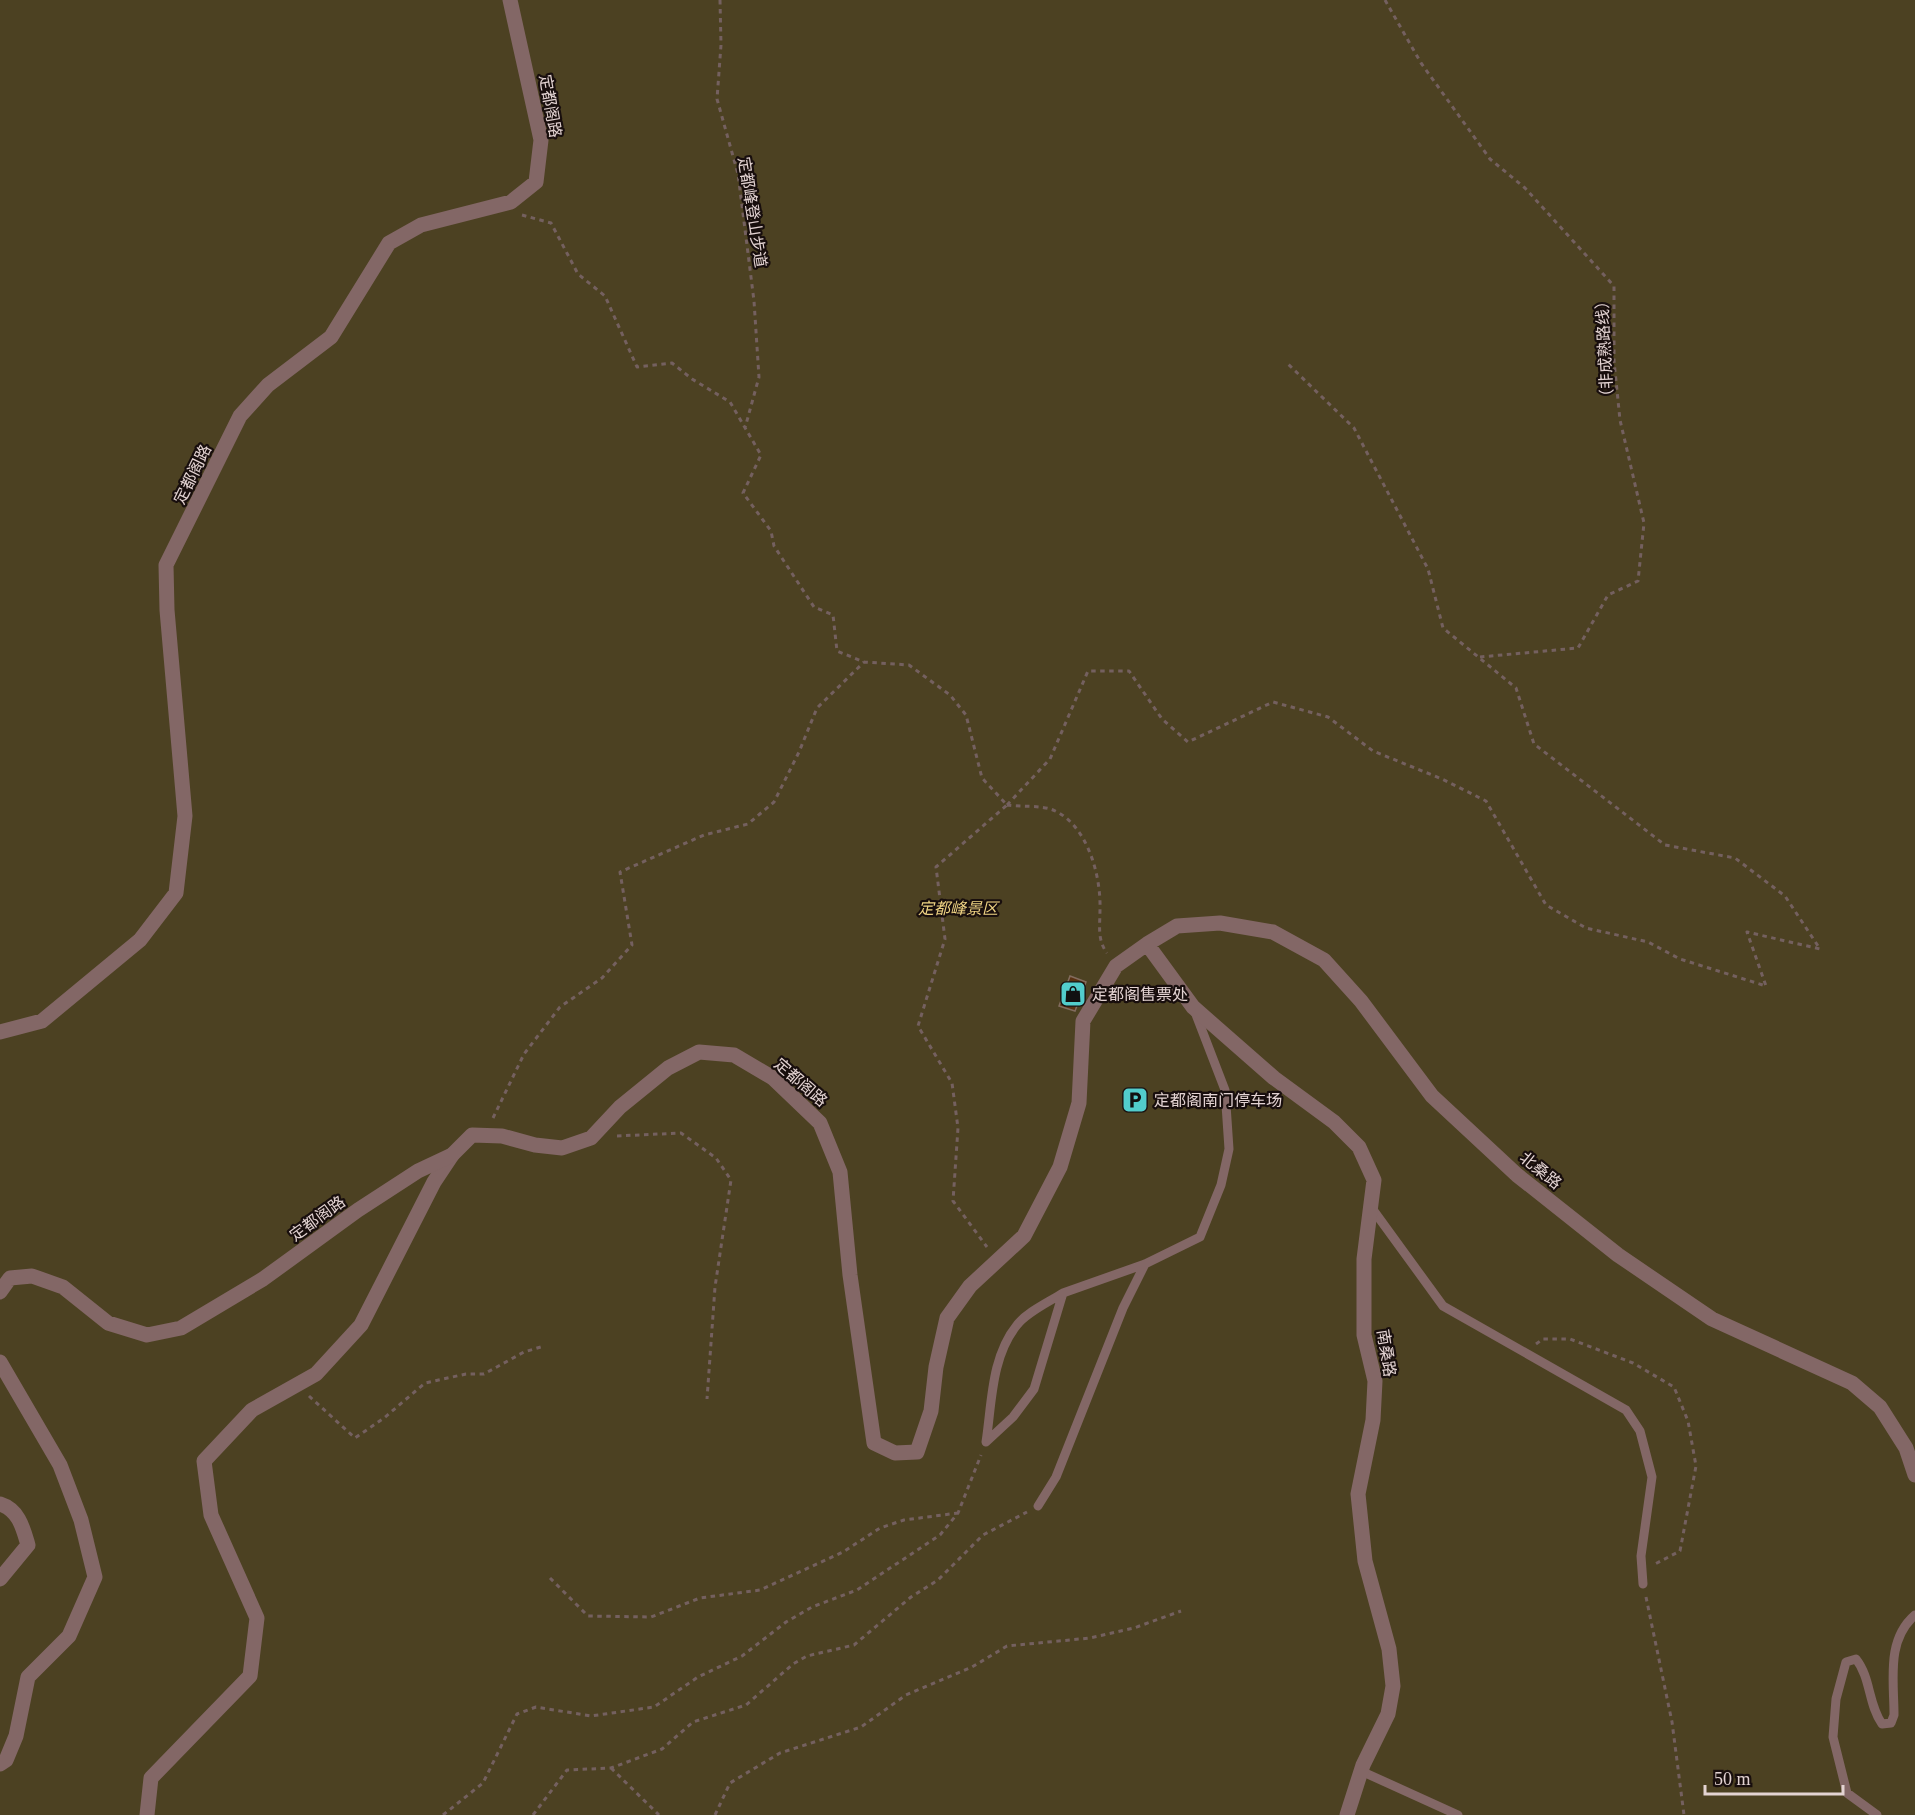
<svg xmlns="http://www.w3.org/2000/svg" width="1915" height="1815" viewBox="0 0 1915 1815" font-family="'Times New Roman','Noto Sans SC',serif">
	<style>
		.green { fill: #4c4122 }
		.building { fill: #5a3213; stroke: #826c5e; stroke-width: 1.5 }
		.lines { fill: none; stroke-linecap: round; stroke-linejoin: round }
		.path { stroke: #74605f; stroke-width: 3; stroke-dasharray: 4.5 4.5; stroke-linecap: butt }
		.service { stroke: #836766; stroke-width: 9 }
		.minor { stroke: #836766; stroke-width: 15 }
		.tertiary { stroke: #836766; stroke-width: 15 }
		.labels { text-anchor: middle; stroke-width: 4.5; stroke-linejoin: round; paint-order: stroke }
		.street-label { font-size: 16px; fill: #e3d3d2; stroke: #180e0d }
		.park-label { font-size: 16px; font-style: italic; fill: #eed283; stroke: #180e0d }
		.poi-label { font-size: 16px; fill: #e3d3d2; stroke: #180e0d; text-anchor: start }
	</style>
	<rect width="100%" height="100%" fill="#382121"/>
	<path class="green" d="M0,0H1915V1815H0Z"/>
	<path class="building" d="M1070,976L1086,982L1075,1011L1059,1006Z"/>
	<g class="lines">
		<path class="path" d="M720,0L721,45L717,99L738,174L754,301L759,377L745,428
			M1385,0L1421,63L1490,159L1525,188L1614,286V361L1620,420L1644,523L1638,581L1608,595L1578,648L1480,657
			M522,215L551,223L578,274L605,296L637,367L672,363L692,379L730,402L761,455L743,493L771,531L774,546L814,607L833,615L837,651L864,662L909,665L950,695L966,715L982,778L1007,805L936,867L945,939L918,1026L952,1083L958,1128L953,1201L987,1247
			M1007,805L1050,759L1088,671H1129L1162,719L1188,742L1273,702L1328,717L1373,751L1442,779L1486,801L1546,905L1586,928L1648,942L1680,959L1766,986L1747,932L1820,949L1785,896L1735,858L1665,845L1534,744L1516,688L1443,628L1428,569L1354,428L1288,364
			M1007,805C1021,807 1041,805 1053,810C1087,824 1101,875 1100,909C1100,925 1097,940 1107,953
			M493,1118L524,1054L560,1007L602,978L632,945L620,872L704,835L748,824L774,802L799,752L817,708L864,662
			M617,1136L681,1133L716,1158L731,1180L715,1287L707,1399
			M1536,1344L1543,1339H1570L1633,1363L1674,1387L1688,1421L1696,1466L1680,1551L1655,1564
			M309,1396L355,1438L384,1418L425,1383L466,1374H484L524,1352L544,1346
			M550,1578L588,1616L651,1617L700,1598L760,1590L843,1552L880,1528L904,1520L958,1513
			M1646,1597L1672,1722L1684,1815
			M611,1768L659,1815
			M443,1815L483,1783L517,1714L536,1707L591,1716L654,1707L698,1677L742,1656L786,1622L812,1607L857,1590L940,1535L958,1513L981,1455
			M533,1815L567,1770L611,1768L662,1749L693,1722L746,1705L793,1664L807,1656L854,1645L911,1597L938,1580L983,1535L1027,1512
			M715,1815L730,1783L780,1753L861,1727L906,1695L972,1667L1007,1646L1090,1638L1134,1628L1181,1611"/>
		<path class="service" d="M1371,1207L1443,1306L1626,1410L1640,1431L1652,1477L1641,1556L1643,1584
			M1063,1293C1049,1302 1027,1312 1017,1325C991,1357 992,1403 986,1442L1013,1417L1034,1389L1063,1293L1145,1264L1200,1237L1221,1185L1229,1149L1225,1090L1195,1012
			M1038,1506L1056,1477L1123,1308L1145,1264
			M1361,1771L1458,1815
			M1877,1815L1847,1793L1833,1737L1836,1699L1846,1662L1856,1659C1871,1678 1868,1704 1882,1724L1891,1723L1894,1715C1894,1680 1886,1640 1915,1615"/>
		<path class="minor" d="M147,1815L151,1778L250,1676L257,1618L211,1515L204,1461L252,1410L316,1374L361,1325L434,1182L452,1155"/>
		<path class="tertiary" d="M1147,944L1193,1007L1274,1078L1334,1122L1359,1147L1374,1180L1364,1259V1335L1375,1381L1373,1420L1358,1494L1365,1561L1389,1649L1393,1686L1388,1714L1363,1765L1347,1815
			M0,1032L42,1021L140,940L176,893L185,816L167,610L166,565L240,416L268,385L331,337L389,243L421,225L511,202L536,182L541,140L510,0
			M0,1292L10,1278L32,1276L63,1287L108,1323L147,1335L181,1328L263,1279L358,1210L418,1171L452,1155L472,1135L502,1136L535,1145L562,1148L591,1138L620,1107L668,1068L699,1052L734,1055L773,1078L820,1123L840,1172L850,1275L874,1443L895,1453L917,1452L931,1411L936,1367L947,1318L970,1286L1024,1236L1060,1167L1079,1103L1083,1021L1116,966L1147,944L1177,926L1220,923L1273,932L1324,960L1361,1001L1432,1096L1517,1175L1618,1255L1712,1319L1852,1383L1880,1407L1906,1448L1915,1475
			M0,1362L60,1465L81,1520L95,1577L69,1636L28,1677L16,1736L6,1760L0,1764
			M0,1504C19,1510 23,1528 28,1545L0,1579"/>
	</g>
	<defs>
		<g id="shop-square" transform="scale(1.35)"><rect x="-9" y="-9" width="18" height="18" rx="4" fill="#52cdcc" stroke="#180e0d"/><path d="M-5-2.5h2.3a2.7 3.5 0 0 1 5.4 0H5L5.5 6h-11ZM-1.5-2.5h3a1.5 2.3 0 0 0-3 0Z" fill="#111"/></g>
		<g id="parking-square" transform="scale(1.35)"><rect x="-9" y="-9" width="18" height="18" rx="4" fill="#52cdcc" stroke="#180e0d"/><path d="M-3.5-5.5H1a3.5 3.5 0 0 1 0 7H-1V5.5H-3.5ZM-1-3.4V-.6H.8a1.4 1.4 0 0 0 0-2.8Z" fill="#111"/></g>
	</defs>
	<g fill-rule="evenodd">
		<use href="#shop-square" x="1073" y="994"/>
		<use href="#parking-square" x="1135" y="1100"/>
	</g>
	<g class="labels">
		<g class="street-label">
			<text transform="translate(551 106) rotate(80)" y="6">定都阁路</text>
			<text transform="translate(753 212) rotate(81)" y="6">定都峰登山步道</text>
			<text transform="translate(1604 349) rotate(-93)" y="6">（非成熟路线）</text>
			<text transform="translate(192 474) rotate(-64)" y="6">定都阁路</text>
			<text transform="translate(801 1082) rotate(41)" y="6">定都阁路</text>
			<text transform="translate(1541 1170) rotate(39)" y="6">北桑路</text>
			<text transform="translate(317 1218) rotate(-36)" y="6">定都阁路</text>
			<text transform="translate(1387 1353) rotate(81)" y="6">南桑路</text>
		</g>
		<g class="park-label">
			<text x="958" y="914">定都峰景区</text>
		</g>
		<g class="poi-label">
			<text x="1092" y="1000">定都阁售票处</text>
			<text x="1154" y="1106">定都阁南门停车场</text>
		</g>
	</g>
	<path d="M1705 1785v9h138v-9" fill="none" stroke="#e3d3d2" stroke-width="3"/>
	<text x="1714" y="1785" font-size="18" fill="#e3d3d2" stroke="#180e0d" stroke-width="4.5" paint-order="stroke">50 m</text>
</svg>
